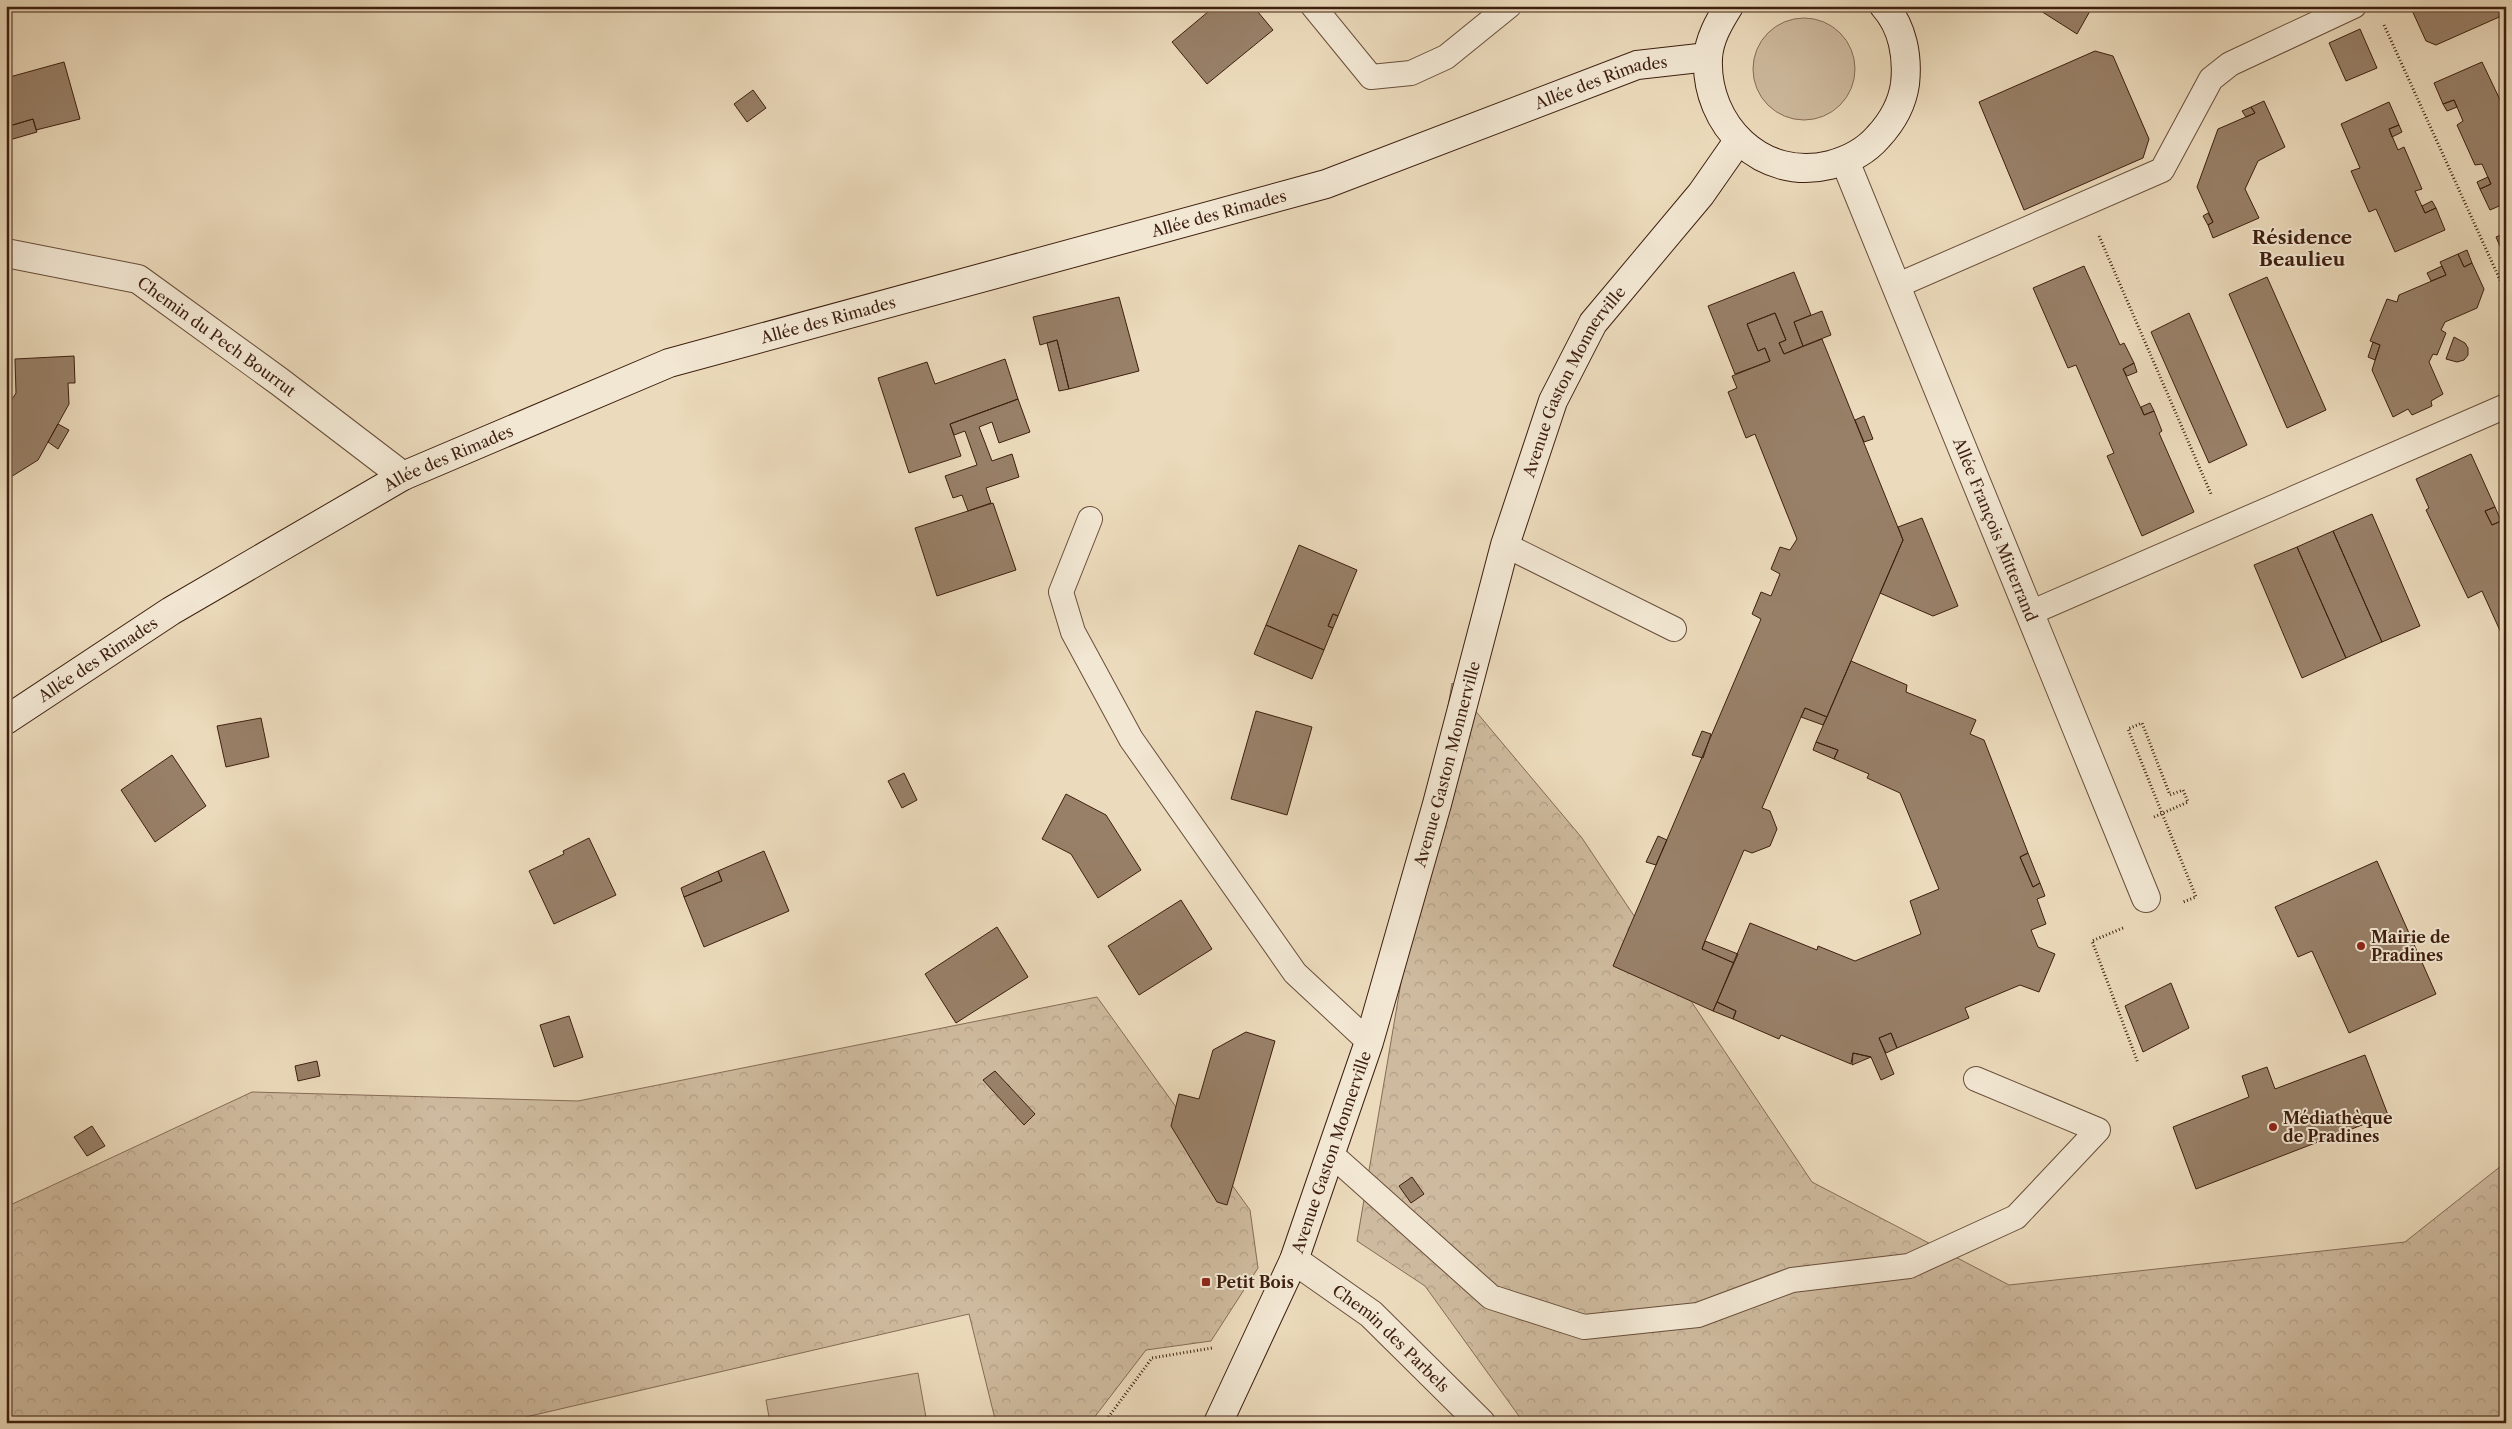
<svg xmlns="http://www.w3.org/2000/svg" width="2512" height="1429" viewBox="0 0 2512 1429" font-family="'Libre Caslon Text',serif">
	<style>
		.green { fill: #ceba9e; stroke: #866c56 }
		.forest { fill: url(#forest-crowns); stroke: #866c56 }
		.building { fill: #988068; stroke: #3e1f0f }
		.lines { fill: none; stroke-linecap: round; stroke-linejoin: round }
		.lane-casing { stroke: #694e3a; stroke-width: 26 }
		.street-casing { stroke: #694e3a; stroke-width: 30 }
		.secondary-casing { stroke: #3e1f0f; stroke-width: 30 }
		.path { stroke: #3e1f0f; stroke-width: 3; stroke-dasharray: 1 2.5; stroke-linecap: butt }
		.lane { stroke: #f2e7d3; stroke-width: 24 }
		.street { stroke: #f2e7d3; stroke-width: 28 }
		.secondary { stroke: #f2e7d3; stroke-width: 28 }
		.poi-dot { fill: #8f2418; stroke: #f2e7d3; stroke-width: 2 }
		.labels { text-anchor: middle; stroke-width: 4; stroke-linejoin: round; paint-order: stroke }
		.street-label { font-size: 16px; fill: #3e1f0f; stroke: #f2e7d3 }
		.poi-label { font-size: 16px; font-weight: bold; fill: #3e1f0f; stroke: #f2e7d3; text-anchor: start }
		.quarter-label { font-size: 19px; font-weight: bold; fill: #3e1f0f; stroke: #f2e7d3 }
	</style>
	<defs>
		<pattern id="forest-crowns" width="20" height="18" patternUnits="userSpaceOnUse" patternTransform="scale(1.25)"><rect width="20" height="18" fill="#ceba9e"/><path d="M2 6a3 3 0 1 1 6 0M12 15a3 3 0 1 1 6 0" fill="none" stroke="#b29f87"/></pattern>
	</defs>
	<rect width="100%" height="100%" fill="#ebdabb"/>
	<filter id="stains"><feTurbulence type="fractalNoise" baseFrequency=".004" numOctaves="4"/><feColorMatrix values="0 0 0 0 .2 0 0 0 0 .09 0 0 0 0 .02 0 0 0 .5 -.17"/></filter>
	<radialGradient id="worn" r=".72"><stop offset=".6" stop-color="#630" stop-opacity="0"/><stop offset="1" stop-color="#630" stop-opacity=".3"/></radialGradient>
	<path class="green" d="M1753 69a51 51 0 1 1 102 0a51 51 0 1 1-102 0Z
		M918,1373L927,1423H770L766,1400Z"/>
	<path class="forest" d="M1452,683L1582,838L1812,1182L2009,1285L2405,1242L2506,1162V1423H1524L1425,1286L1357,1241Z
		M1097,997L1250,1210L1258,1268L1211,1341L1146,1350L1090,1423H996L969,1314L500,1423H6V1207L252,1092L578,1101Z"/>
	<path class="building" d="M1215,6H1253L1273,30L1207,84L1172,42Z
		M2033,6H2088L2086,9L2090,11L2077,34Z
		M2410,6H2506V14L2436,45L2426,41Z
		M2360,29L2377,68L2346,81L2329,43Z
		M2095,51L2113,56L2149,139L2143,158L2024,210L1979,102Z
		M64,62L80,119L36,130L33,119L6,127V78Z
		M2482,62L2502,104L2506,102V203L2490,210L2480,189L2491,184L2482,164L2475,165L2457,125L2463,121L2454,100L2443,104L2434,83Z
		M753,90L766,108L747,122L734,104Z
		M2454,100L2457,107L2447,111L2443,104Z
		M2264,101L2285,147L2258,161L2245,189L2259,218L2213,238L2208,225L2213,222L2197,187L2218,129L2255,113L2251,107Z
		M2389,102L2399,125L2389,129L2398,150L2404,147L2422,189L2415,191L2425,213L2436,208L2445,230L2395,252L2376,209L2369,212L2351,171L2360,168L2341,124Z
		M2251,107L2255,113L2246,117L2242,111Z
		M33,119L37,132L6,141V127Z
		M2399,125L2402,132L2392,137L2389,129Z
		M2488,177L2491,184L2480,189L2477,182Z
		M2432,201L2436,208L2425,213L2422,206Z
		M2208,213L2213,222L2208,225L2203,216Z
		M2503,234L2506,249L2502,251L2496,237Z
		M2467,250L2472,263L2464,267L2458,254Z
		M2458,254L2464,267L2472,263L2484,289L2477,308L2445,322L2441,330L2446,333L2437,355L2433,354L2429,362L2443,394L2431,401L2432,406L2412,415L2408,409L2393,417L2372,370L2380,345L2370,341L2387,299L2397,302L2399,295L2446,275L2440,262Z
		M2084,266L2120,345L2124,343L2134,363L2123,369L2144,415L2154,411L2162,431L2159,433L2194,512L2142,536L2107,456L2114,453L2076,365L2068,368L2033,288Z
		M2442,266L2446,275L2431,281L2427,273Z
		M1794,272L1811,315L1794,322L1803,346L1784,354L1779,343L1786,340L1775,313L1747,324L1758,351L1765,348L1770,361L1735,374L1708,306Z
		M2267,277L2326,410L2287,428L2229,294Z
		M1119,297L1139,371L1069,389L1057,340L1040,345L1033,317Z
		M1822,311L1831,335L1803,346L1794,322Z
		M1775,313L1786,340L1779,343L1784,354L1822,339L1903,540L1827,717L1805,708L1801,717L1762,808L1770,811L1777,829L1770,846L1752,853L1744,850L1705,941L1702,949L1734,963L1713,1011L1613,966L1761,619L1752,614L1761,592L1771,596L1780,574L1771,569L1780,547L1790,550L1797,539L1755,434L1746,438L1728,392L1737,388L1732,376L1770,361L1765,348L1758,351L1747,324Z
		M2189,313L2247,445L2209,463L2151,332Z
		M2454,337L2465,343L2468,348V355L2464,360L2457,362L2446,359Z
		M1057,340L1069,389L1059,391L1047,343Z
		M2373,342L2380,345L2375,360L2368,357Z
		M74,356L75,383H68L69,404L48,442L38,460L6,480V409L16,393L15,359Z
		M1005,359L1018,399L950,424L961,456L909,473L878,378L927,362L935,384Z
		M2134,363L2137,372L2127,376L2123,369Z
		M1018,399L1030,432L999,443L992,422L979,427L992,461L1012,454L1019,477L986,488L991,503L968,511L962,495L953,498L945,476L977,465L965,431L954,435L950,424Z
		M2150,403L2154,411L2144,415L2141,407Z
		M1864,416L1873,439L1864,442L1855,420Z
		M58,424L69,430L58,449L48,442Z
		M2471,454L2495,507L2485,511L2492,525L2501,521L2506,531V634L2502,635L2482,591L2468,598L2426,510L2429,508L2416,479Z
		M993,503L1016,570L937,596L915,528Z
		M2495,507L2501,521L2492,525L2485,511Z
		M2372,514L2420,626L2382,642L2333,531Z
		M1922,518L1958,606L1933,616L1880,593L1903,540L1898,527Z
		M2333,531L2382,642L2346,658L2297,547Z
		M1299,545L1357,570L1338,616L1333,614L1328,626L1333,628L1324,650L1266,625Z
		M2297,547L2346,658L2302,678L2254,565Z
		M1333,614L1338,616L1333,628L1328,626Z
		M1266,625L1324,650L1312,679L1254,654Z
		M1851,661L1907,685L1906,692L1976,720L1970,734L1984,740L2028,853L2020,857L2033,887L2040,883L2045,896L2037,899L2046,924L2031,930L2038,947L2055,954L2039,992L2020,985L1965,1008L1969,1018L1897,1048L1891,1033L1879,1038L1894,1074L1881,1080L1871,1057L1853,1053L1851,1064L1781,1035L1779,1039L1733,1019L1736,1011L1717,1002L1750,923L1817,950L1818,946L1855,961L1921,934L1910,901L1939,889L1900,793L1867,778L1869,774L1834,759L1838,750L1816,742Z
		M1805,708L1827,717L1823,725L1801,717Z
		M1256,711L1312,727L1287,815L1231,799Z
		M261,718L269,757L226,767L217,726Z
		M1702,731L1711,734L1703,758L1692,755Z
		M1816,742L1838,750L1834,759L1813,750Z
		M172,755L206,806L155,842L121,790Z
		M904,773L917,800L902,808L888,781Z
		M1066,794L1106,815L1141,870L1098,898L1071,854L1042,839Z
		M1658,836L1667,840L1656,865L1646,862Z
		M589,838L616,895L554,924L529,871L564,854L563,851Z
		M764,851L789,911L704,947L684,897L722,881L718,871Z
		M2028,853L2040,883L2033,887L2020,857Z
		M2377,861L2436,994L2349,1033L2312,951L2298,957L2275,907Z
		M718,871L722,881L684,897L681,888Z
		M1181,900L1212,949L1139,995L1108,946Z
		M997,927L1028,977L956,1023L925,974Z
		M1705,941L1738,954L1734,963L1702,949Z
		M2171,983L2189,1028L2143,1052L2125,1006Z
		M1717,1002L1736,1011L1733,1019L1713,1011Z
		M569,1016L583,1057L554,1067L540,1025Z
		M1246,1032L1275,1041L1227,1205L1217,1202L1171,1126L1179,1094L1199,1099L1213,1050Z
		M1891,1033L1897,1048L1886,1053L1879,1038Z
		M1853,1053L1871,1057L1852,1065Z
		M2365,1055L2388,1115L2196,1189L2173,1127L2249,1097L2242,1076L2267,1067L2275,1089Z
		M317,1061L320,1076L298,1081L295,1066Z
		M995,1071L1035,1114L1024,1125L983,1080Z
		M92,1126L105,1146L87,1156L74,1137Z
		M1412,1177L1424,1194L1411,1203L1399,1186Z"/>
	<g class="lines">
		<g class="lane-casing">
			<path id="lane" d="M1313,6L1371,77L1411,73L1446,57L1509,6
				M1896,286L2162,170L2211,79L2230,64L2354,6
				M1090,519L1061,592L1073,632L1131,739L1295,973L1369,1042
				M1505,545L1674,629
				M2030,613L2506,406
				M1331,1154L1491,1297L1584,1327L1698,1315L1792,1280L1909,1266L2016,1217L2098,1130L1976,1079"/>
		</g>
		<g class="street-casing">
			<g id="street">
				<path id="s1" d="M1845,161L2146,898"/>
				<path id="s2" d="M6,253L138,279L280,382L403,476"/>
				<path id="s3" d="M1294,1260L1371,1314L1481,1423"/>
			</g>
		</g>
		<g class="secondary-casing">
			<g id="secondary">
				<path d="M1729,6C1719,22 1709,39 1708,58C1705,125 1762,182 1830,165C1849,160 1865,152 1878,137C1892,122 1902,105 1905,84C1908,57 1903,27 1884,6"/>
				<path id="s4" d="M6,720L171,611L403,476L669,363L1326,184L1637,65L1708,57"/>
				<path id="s5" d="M1218,1423L1294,1260L1369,1042L1437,804L1505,545L1553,401L1593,323L1701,194L1738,141"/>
			</g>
		</g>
		<path class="path" d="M2384,25L2506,293
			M2099,236L2211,494
			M2154,817L2188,802L2183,790L2170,795L2142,723L2128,729L2196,897L2183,902
			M2123,928L2092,941L2138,1063
			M1100,1423L1107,1419L1152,1358L1212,1348"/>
		<use href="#lane" class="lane"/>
		<use href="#street" class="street"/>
		<use href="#secondary" class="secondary"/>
	</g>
	<g class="poi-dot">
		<circle cx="2361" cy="946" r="5"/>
		<circle cx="2273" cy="1127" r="5"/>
		<rect x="1201" y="1277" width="10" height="10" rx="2.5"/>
	</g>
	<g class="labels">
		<g class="street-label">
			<text dy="6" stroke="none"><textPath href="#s4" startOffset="1730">Allée des Rimades</textPath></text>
			<text dy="6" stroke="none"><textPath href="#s4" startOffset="1325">Allée des Rimades</textPath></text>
			<text dy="6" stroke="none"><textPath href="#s4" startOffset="920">Allée des Rimades</textPath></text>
			<text dy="6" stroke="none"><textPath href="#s2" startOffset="232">Chemin du Pech Bourrut</textPath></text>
			<text dy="6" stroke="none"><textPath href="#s5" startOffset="1104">Avenue Gaston Monnerville</textPath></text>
			<text dy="6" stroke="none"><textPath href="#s4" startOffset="515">Allée des Rimades</textPath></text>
			<text dy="6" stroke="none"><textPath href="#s1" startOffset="398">Allée François Mitterrand</textPath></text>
			<text dy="6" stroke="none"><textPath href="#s4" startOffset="110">Allée des Rimades</textPath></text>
			<text dy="6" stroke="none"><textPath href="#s5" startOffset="699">Avenue Gaston Monnerville</textPath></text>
			<text dy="6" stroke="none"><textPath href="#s5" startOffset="294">Avenue Gaston Monnerville</textPath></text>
			<text dy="6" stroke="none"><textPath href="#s3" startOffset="125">Chemin des Parbels</textPath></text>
		</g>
		<g class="poi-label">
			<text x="2371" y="943">Mairie de<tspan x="2371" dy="18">Pradines</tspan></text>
			<text x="2283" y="1124">Médiathèque<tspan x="2283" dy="18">de Pradines</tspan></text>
			<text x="1216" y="1288">Petit Bois</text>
		</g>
		<g class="quarter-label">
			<text x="2302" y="244">Résidence<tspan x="2302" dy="22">Beaulieu</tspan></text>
		</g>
	</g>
	<rect width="2512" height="1429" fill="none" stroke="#ebdabb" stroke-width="25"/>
	<rect x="8" y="8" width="2497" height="1414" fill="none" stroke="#3e1f0f" stroke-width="2.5"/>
	<rect x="12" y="12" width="2487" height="1404" fill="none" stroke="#3e1f0f"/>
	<rect width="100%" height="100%" filter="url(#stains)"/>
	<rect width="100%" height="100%" fill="url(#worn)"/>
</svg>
